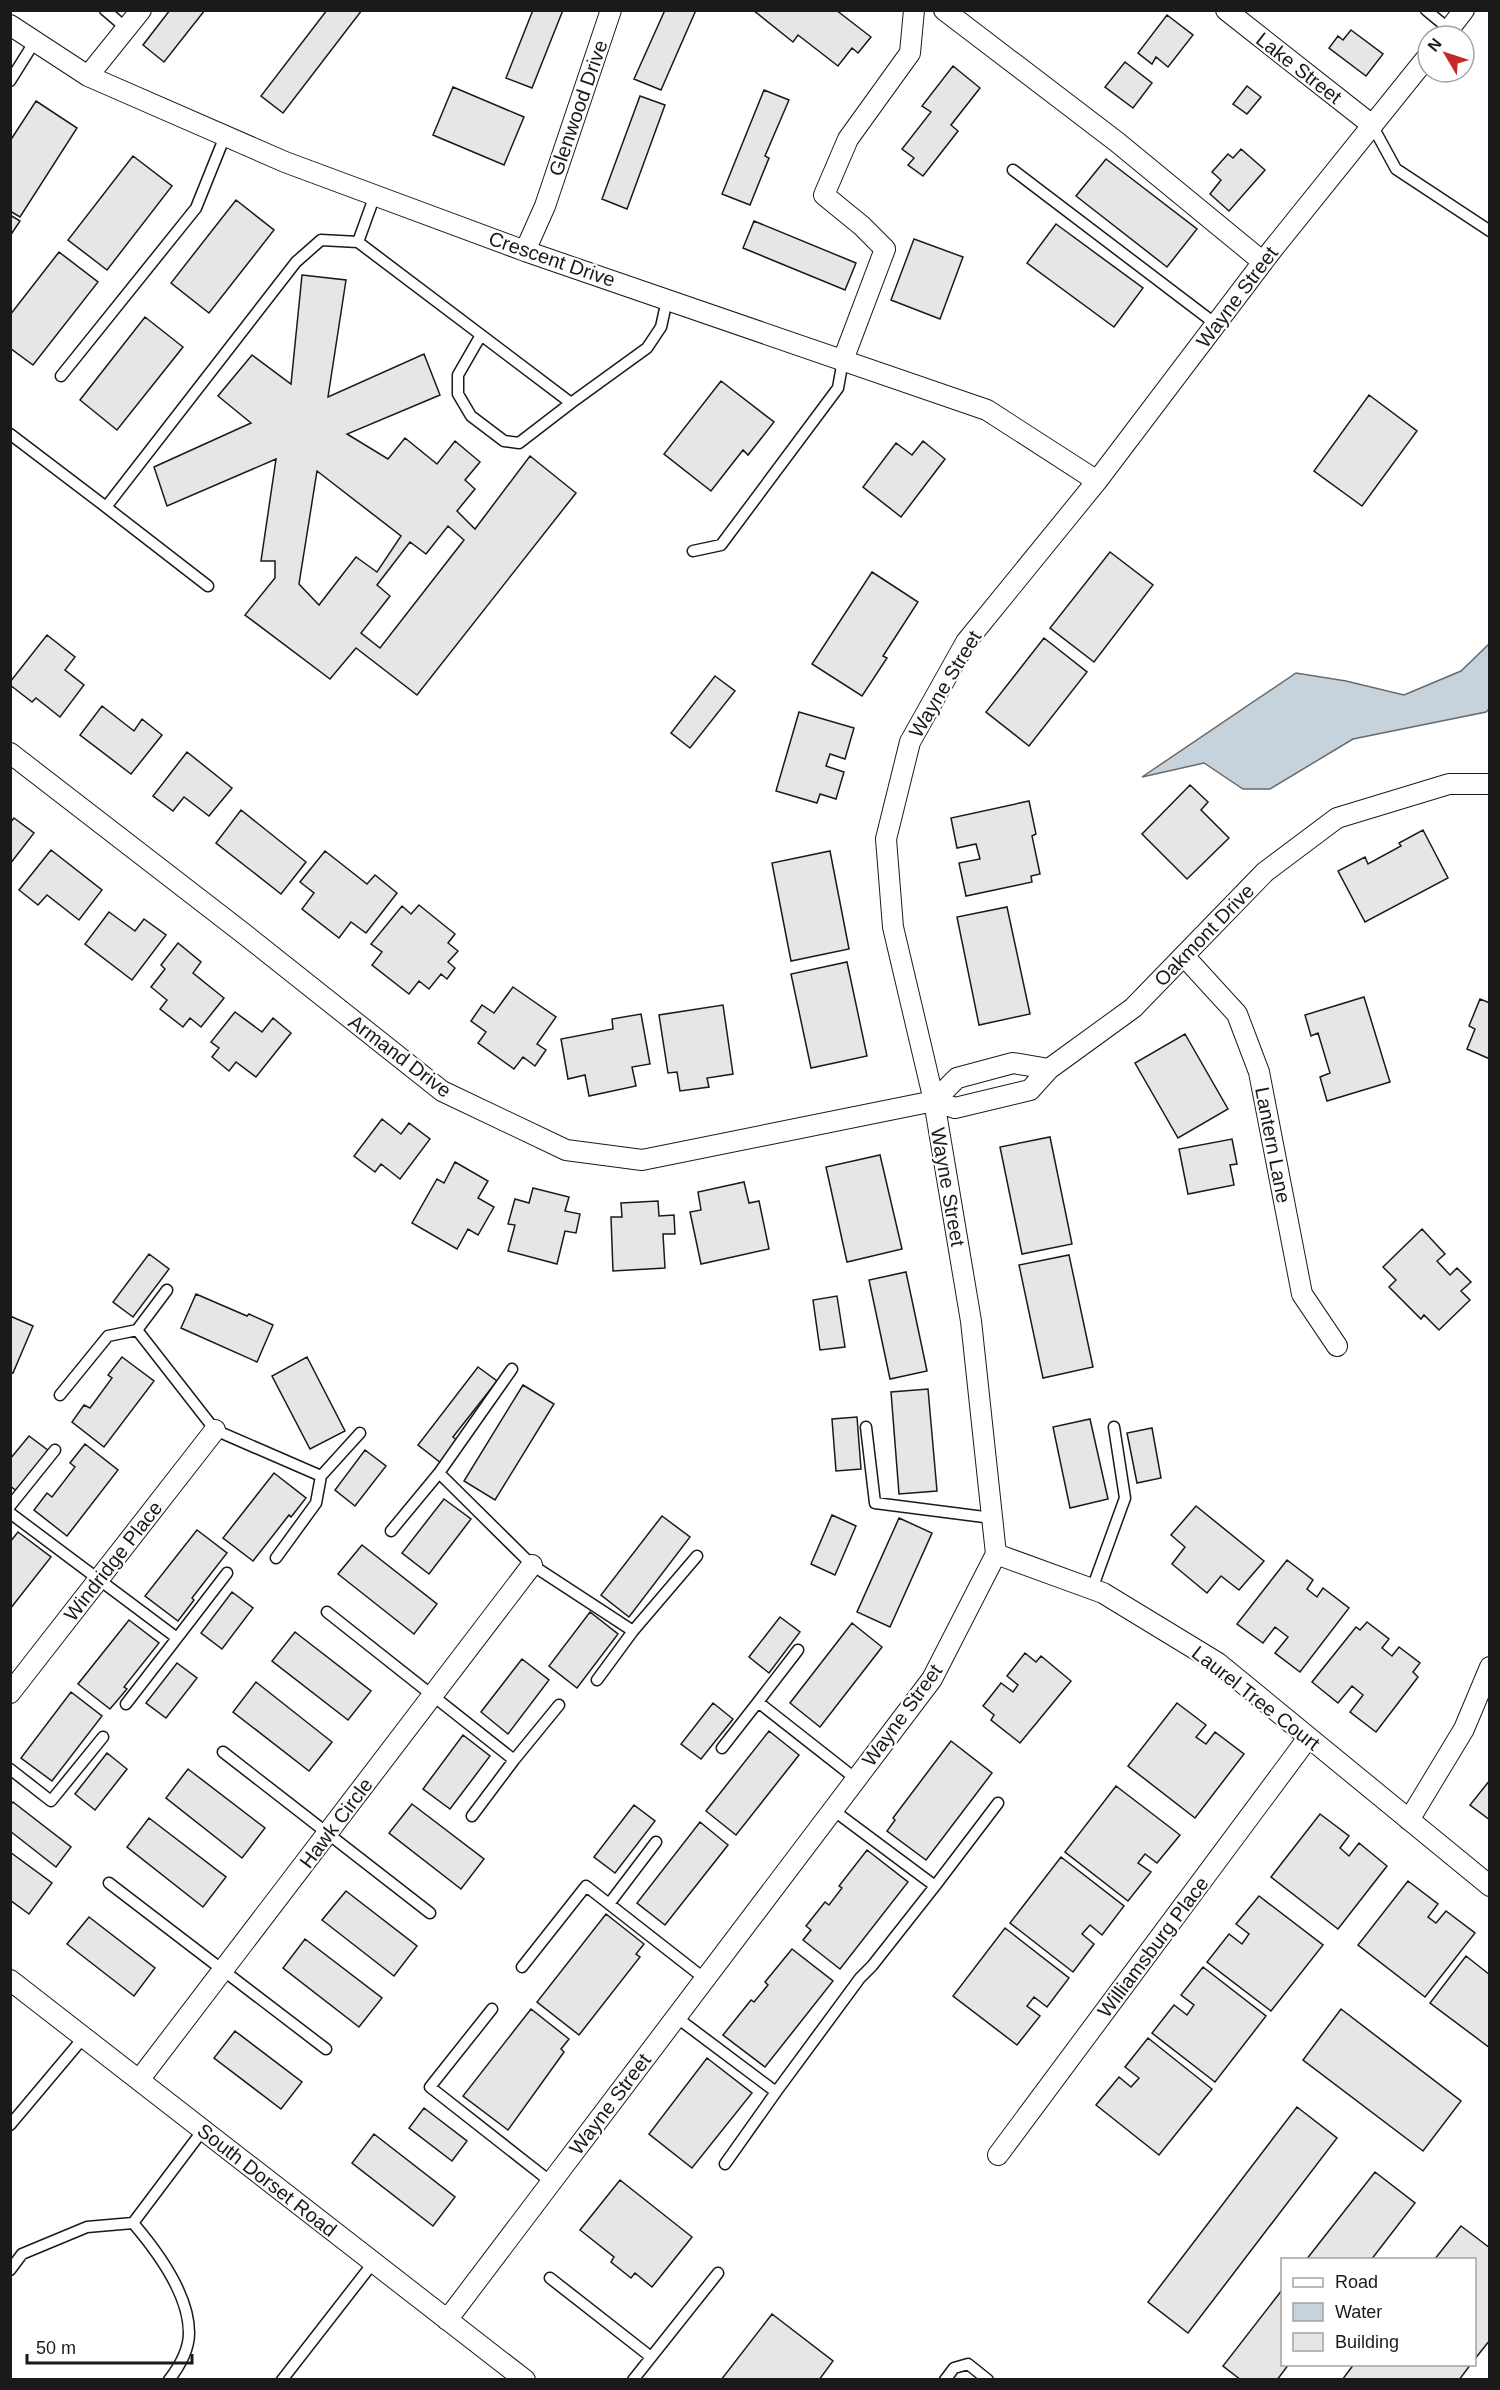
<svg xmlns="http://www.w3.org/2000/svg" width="1500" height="2390" viewBox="0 0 1500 2390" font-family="Helvetica,sans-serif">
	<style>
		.water { fill: #c6d2dc; stroke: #6a6a6a; stroke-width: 1.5 }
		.building { fill: #e6e6e6; stroke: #1a1a1a; stroke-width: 1.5; fill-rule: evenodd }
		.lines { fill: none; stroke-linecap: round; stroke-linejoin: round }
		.lane-casing { stroke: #1a1a1a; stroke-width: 13 }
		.street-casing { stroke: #1a1a1a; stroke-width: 22 }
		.lane { stroke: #fff; stroke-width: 10 }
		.street { stroke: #fff; stroke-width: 20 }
		.labels { text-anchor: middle; stroke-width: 4.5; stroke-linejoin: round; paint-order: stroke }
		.street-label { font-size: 20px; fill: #1a1a1a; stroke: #fff }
	</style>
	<rect width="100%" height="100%" fill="#fff"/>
	<path class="water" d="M1489,644V709L1486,712L1353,739L1270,789H1243L1204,763L1142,777L1296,673L1346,681L1404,695L1461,671Z"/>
	<path class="building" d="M170,10H205L164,62L143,45Z
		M327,10H362L283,113L261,96Z
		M533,10H563L532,88L506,78Z
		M665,10H696L661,90L634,79Z
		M753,10H836L871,37L858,53L852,48L838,66L798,35L793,42Z
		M1167,15L1193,35L1168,67L1156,57L1152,64L1138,53Z
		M1351,30L1383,54L1366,76L1329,48L1338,36L1343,40Z
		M1125,62L1152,83L1133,108L1105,87Z
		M953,66L980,88L951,125L958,131L923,176L908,165L914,158L902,149L931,112L922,106Z
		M1247,86L1261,97L1247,114L1233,104Z
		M453,87L524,117L504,165L433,135Z
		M764,90L789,100L765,156L769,158L750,205L722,194Z
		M640,96L665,105L627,209L602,199Z
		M36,101L77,128L20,217L10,211V141Z
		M1241,149L1265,170L1229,211L1210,194L1221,180L1212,172L1228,154L1233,158Z
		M133,156L172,186L107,270L68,240Z
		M1106,159L1197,229L1167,267L1076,196Z
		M236,200L274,230L209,313L171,283Z
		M10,215L20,221L10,236Z
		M754,221L856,263L845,290L743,248Z
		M1056,224L1143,288L1114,327L1027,263Z
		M914,239L963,257L940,319L891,300Z
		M59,252L98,282L33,365L10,348V315Z
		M302,275L346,280L328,397L424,354L440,395L347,434L388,459L405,438L437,464L455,441L480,462L465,480L475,489L457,511L475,529L530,456L576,493L417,695L356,648L330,679L245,615L275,578V561H261L276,459L167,506L154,467L251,423L218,396L252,355L291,384ZM317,471L401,536L377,572L356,557L319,605L299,584ZM448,526L464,540L380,648L361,633L390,596L377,585L410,542L426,554Z
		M145,317L183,347L117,430L80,400Z
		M721,381L774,422L748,455L743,450L711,491L664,454Z
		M1369,395L1417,431L1362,506L1314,471Z
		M923,441L945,459L901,517L863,487L896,443L912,455Z
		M1110,552L1153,585L1094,662L1050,628Z
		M872,572L918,602L883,656L887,658L862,696L812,664Z
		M47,635L75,657L65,670L84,685L60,717L36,698L32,702L10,685V682Z
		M1044,638L1087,672L1029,746L986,712Z
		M715,676L735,691L690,748L671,733Z
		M102,706L134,731L142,719L162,735L131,774L80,735Z
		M799,712L854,728L845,759L830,754L826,766L844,772L836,799L820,794L817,803L776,791Z
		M187,752L232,788L209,816L184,797L173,811L153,796Z
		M1190,785L1208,802L1201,810L1229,838L1187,879L1142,834Z
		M1029,801L1036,834L1032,836L1040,874L1031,876L1032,882L966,896L959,863L980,859L976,844L957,848L951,818Z
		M241,810L306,862L281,894L216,843Z
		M14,818L34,833L10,864V823Z
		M1423,830L1448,878L1365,922L1338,871L1365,857L1368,864L1401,846L1399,843Z
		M51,850L102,890L79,920L47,895L38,905L19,890Z
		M325,851L367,884L375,875L397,893L366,933L351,922L339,938L302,909L314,893L300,882Z
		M830,851L849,949L791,961L772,863Z
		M419,905L455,934L448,943L458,951L448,962L455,968L447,979L441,974L429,989L419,981L409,994L372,965L382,952L371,944L402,906L411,914Z
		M1007,907L1030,1014L979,1025L957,917Z
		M109,912L135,931L144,919L166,935L132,980L85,944Z
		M178,943L201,962L193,973L224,998L201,1027L190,1018L183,1027L160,1009L167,1000L151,987L165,969L161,965Z
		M847,962L867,1056L811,1068L791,974Z
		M513,987L556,1017L537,1044L546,1050L535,1066L523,1057L514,1069L478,1043L486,1032L471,1021L482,1005L494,1013Z
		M1364,997L1390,1082L1327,1101L1320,1077L1330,1073L1318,1033L1311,1036L1305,1015Z
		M1480,999L1490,1003V1059L1467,1049L1475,1029L1469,1026Z
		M723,1005L733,1074L707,1078L709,1087L680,1091L677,1072L668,1073L659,1015Z
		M235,1012L262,1032L273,1018L291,1033L256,1077L236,1062L229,1071L212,1057L219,1048L211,1042Z
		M641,1014L650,1064L632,1067L636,1086L589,1096L585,1075L568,1079L561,1039L613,1029L612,1019Z
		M1185,1034L1228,1109L1178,1138L1135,1063Z
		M382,1119L401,1134L409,1123L430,1139L400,1179L381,1164L375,1172L354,1156Z
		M1050,1137L1072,1244L1022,1254L1000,1147Z
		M1232,1139L1237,1164L1230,1165L1234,1185L1188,1194L1179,1149Z
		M880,1155L902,1249L847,1262L826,1167Z
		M455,1162L488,1181L478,1198L494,1207L478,1235L468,1229L457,1249L412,1223L437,1179L444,1183Z
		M744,1182L749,1203L759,1201L769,1249L701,1264L690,1212L701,1210L698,1192Z
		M533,1188L569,1197L565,1211L580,1214L576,1233L565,1231L557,1264L508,1251L515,1225L508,1224L515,1199L529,1203Z
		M658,1201L659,1216L674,1215L675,1234H663L665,1268L613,1271L611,1217H622L621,1203Z
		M1422,1229L1445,1254L1437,1261L1450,1275L1457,1268L1471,1282L1461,1291L1470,1300L1439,1330L1424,1315L1421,1319L1389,1287L1396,1280L1383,1267Z
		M149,1254L169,1269L133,1317L113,1302Z
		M1069,1255L1093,1367L1043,1378L1019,1265Z
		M906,1272L927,1371L890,1379L869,1280Z
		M196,1294L247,1316L249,1314L273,1325L257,1362L181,1328Z
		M837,1296L845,1347L820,1350L813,1300Z
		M10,1316L33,1326L13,1373L10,1371Z
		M122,1357L154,1381L104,1447L72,1422L84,1405L90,1408L112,1378L108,1375Z
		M307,1357L345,1431L310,1449L272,1376Z
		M478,1367L497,1381L453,1437L458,1441L441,1463L418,1445Z
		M523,1385L554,1404L495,1500L464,1481Z
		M928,1389L937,1491L899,1494L891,1392Z
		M857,1417L861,1469L836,1471L832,1419Z
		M1090,1419L1108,1499L1070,1508L1053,1427Z
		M1152,1428L1161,1478L1137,1483L1127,1433Z
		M29,1436L49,1451L17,1491L10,1486V1459Z
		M85,1444L118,1470L67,1536L34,1510L47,1493L52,1497L75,1467L70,1463Z
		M365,1450L386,1466L355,1506L335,1490Z
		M274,1473L306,1498L291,1517L289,1515L253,1561L223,1538Z
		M444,1499L471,1519L429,1574L402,1553Z
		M1196,1506L1264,1561L1239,1590L1221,1576L1207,1593L1172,1564L1185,1547L1171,1535Z
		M832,1515L856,1526L835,1575L811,1564Z
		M662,1516L690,1537L629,1617L601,1595Z
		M899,1518L932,1533L890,1627L857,1612Z
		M197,1530L227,1553L192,1598L194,1600L178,1621L145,1596Z
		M18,1532L51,1557L10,1609V1542Z
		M362,1545L437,1604L414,1634L338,1574Z
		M1287,1560L1313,1580L1307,1589L1317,1597L1323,1588L1349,1608L1300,1672L1275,1653L1288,1637L1275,1627L1263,1643L1237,1624Z
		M232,1592L253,1608L222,1649L201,1633Z
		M590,1612L618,1634L577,1688L549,1666Z
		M780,1617L800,1632L769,1673L749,1657Z
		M129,1620L159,1643L124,1687L127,1689L110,1709L78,1684Z
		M1367,1622L1389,1639L1382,1648L1392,1656L1399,1647L1420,1663L1413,1672L1418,1677L1376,1732L1350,1712L1363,1695L1352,1686L1338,1703L1312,1682L1356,1627L1360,1630Z
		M852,1623L882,1647L820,1727L790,1703Z
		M295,1632L371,1691L348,1720L272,1661Z
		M1025,1653L1036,1662L1041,1656L1071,1681L1020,1743L991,1720L994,1715L983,1706L1001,1683L1013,1692L1018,1685L1007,1676Z
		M522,1659L549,1680L508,1734L481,1712Z
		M177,1663L197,1678L166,1718L146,1703Z
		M256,1682L332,1742L309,1771L233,1712Z
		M71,1692L102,1716L52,1781L21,1758Z
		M713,1703L733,1719L701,1759L681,1744Z
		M1177,1703L1206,1725L1196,1737L1206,1744L1215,1732L1244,1754L1195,1818L1128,1766Z
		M769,1731L799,1755L736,1835L706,1811Z
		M463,1735L490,1756L450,1809L423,1789Z
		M951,1741L992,1773L926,1860L887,1831L895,1820L893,1818Z
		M107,1753L127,1769L95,1810L75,1794Z
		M188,1769L265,1828L242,1858L166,1798Z
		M1490,1780V1820L1470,1805Z
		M1116,1786L1180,1835L1157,1863L1145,1854L1138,1863L1151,1872L1128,1901L1065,1852Z
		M13,1802L71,1847L56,1867L10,1831V1805Z
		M412,1804L484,1859L461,1889L389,1833Z
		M634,1805L655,1821L615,1873L594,1857Z
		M1320,1814L1349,1836L1340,1848L1349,1856L1359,1843L1387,1866L1338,1929L1271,1877Z
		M149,1818L226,1877L203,1907L127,1847Z
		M700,1822L728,1845L665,1925L637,1903Z
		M867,1850L908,1882L840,1969L803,1940L811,1930L806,1926L825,1902L829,1905L842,1888L839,1886Z
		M10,1852L52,1883L29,1914L10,1900Z
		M1061,1857L1124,1906L1102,1935L1090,1925L1082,1934L1094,1944L1073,1972L1010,1923Z
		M1408,1881L1438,1904L1428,1917L1436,1923L1446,1911L1475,1933L1425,1997L1358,1945Z
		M346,1891L417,1946L394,1976L322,1920Z
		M1259,1896L1323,1945L1271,2011L1207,1962L1229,1934L1242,1944L1249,1934L1236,1924Z
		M606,1914L644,1944L636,1954L640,1957L579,2035L537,2002Z
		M89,1917L155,1968L134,1996L67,1944Z
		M1005,1928L1069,1978L1047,2007L1034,1997L1027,2006L1040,2016L1017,2045L953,1996Z
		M305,1939L382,1998L359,2027L283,1968Z
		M792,1949L833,1981L765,2067L723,2035L751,2000L754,2002L768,1985L765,1982Z
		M1466,1956L1490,1975V2048L1430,2003Z
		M1203,1967L1266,2016L1215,2082L1152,2033L1174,2005L1187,2015L1194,2005L1181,1995Z
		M531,2009L569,2039L561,2049L564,2052L508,2130L463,2096Z
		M1341,2009L1461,2101L1423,2151L1303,2060Z
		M235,2031L302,2082L281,2109L214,2058Z
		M1148,2038L1212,2089L1159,2155L1096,2105L1119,2077L1131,2087L1139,2078L1125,2067Z
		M707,2058L752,2093L692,2168L649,2134Z
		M1297,2107L1337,2138L1188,2333L1148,2302Z
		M424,2108L467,2141L452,2161L409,2128Z
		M374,2134L455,2197L433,2226L352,2163Z
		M1375,2172L1415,2203L1371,2260H1306Z
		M620,2180L692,2237L652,2287L635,2273L631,2278L611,2262L614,2257L580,2230Z
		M1461,2226L1490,2248V2340L1474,2360V2260H1434Z
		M1282,2290V2364H1289L1277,2380H1241L1223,2366Z
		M772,2314L833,2361L819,2380H721Z
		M1354,2364H1471L1459,2380H1342Z"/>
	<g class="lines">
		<g class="lane-casing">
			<path id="lane" d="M105,10L126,28
				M1426,10L1449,29
				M10,81L35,41
				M1372,125L1396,169L1490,231
				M1013,170L1217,325
				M358,242L375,195
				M481,335L458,375V394L471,416L504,441L519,443L571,403
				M61,376L196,208L225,136
				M10,434L106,507
				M693,551L721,545L838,388L843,360
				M208,586L106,507L296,262L321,240L358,242L571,403L647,348L661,327L667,300
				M137,1330L167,1290
				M60,1395L108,1336L137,1330L215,1430L321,1476L360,1433
				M866,1427L875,1503L992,1518
				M439,1473L512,1369
				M10,1506L55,1450
				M10,1513L177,1638L227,1573
				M391,1531L439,1473L532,1565L633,1631L697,1556
				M276,1558L316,1503L321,1476
				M1092,1589L1125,1498L1114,1427
				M327,1612L514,1760L559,1705
				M597,1680L633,1631
				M758,1702L798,1650
				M126,1704L177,1638
				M722,1748L758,1702L856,1779
				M223,1752L430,1913
				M10,1769L51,1801L103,1737
				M833,1810L935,1886L998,1803
				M472,1816L514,1760
				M109,1883L326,2049
				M609,1904L656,1842
				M522,1967L586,1886L705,1979
				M492,2009L430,2087L551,2182
				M676,2017L776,2092L725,2164
				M776,2092L860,1978L872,1966L935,1886
				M10,2125L84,2037
				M133,2223C157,2251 189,2295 189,2333C189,2350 179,2367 169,2380
				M10,2270L22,2254L87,2227L133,2223L203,2130
				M550,2278L651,2357
				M282,2380L373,2263
				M633,2380L718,2273
				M945,2380L954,2368L968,2364L988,2380"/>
		</g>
		<g class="street-casing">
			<path id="street" d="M944,10L1117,142L1263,262
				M1226,10L1372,125
				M10,25L88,76L285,162L525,251L987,410L1097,481
				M1444,36L1464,10
				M88,76L141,10
				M525,251L545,206L611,10
				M843,360L885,249L862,226L824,195L848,139L910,53L914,10
				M10,753L243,933L442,1091L566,1150L642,1160L934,1101
				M1184,956L1237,1014L1259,1072L1302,1294L1337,1346
				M934,1101L955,1108L1030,1090L1049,1069L1133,1008L1265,872L1337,818L1449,784H1490
				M934,1101L957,1078L1013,1063L1049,1069
				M996,1554L1103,1593L1218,1663L1490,1886
				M10,1693L215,1430
				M1409,1820L1464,1729L1490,1667
				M10,1980L525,2380
				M139,2080L532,1565
				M998,2155L1308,1738
				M447,2320L932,1679L996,1554L971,1321L934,1101L893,927L886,839L910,742L966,642L1097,481L1272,250L1428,56"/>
		</g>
		<use href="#lane" class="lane"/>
		<use href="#street" class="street"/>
	</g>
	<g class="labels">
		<g class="street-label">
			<text transform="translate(1299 68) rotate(38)" y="7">Lake Street</text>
			<text transform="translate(578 108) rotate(-71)" y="7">Glenwood Drive</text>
			<text transform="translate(552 259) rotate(19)" y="7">Crescent Drive</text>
			<text transform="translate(1237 297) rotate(-53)" y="7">Wayne Street</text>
			<text transform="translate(945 684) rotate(-59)" y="7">Wayne Street</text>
			<text transform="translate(1204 935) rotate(-46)" y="7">Oakmont Drive</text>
			<text transform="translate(400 1056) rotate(37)" y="7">Armand Drive</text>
			<text transform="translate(1273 1145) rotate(79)" y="7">Lantern Lane</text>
			<text transform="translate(948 1187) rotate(80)" y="7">Wayne Street</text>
			<text transform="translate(113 1561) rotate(-52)" y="7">Windridge Place</text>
			<text transform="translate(1256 1698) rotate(38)" y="7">Laurel Tree Court</text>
			<text transform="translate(902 1715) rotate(-54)" y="7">Wayne Street</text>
			<text transform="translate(336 1823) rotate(-53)" y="7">Hawk Circle</text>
			<text transform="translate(1153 1947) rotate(-53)" y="7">Williamsburg Place</text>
			<text transform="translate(610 2104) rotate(-53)" y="7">Wayne Street</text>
			<text transform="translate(267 2180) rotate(38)" y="7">South Dorset Road</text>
		</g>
	</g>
	<rect width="1500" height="2390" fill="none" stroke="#1a1a1a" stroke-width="24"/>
	<rect x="1281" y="2258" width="195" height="108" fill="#ffffff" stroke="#a3a3a3" stroke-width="1.5"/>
	<rect x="1293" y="2278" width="30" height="9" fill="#ffffff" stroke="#a3a3a3" stroke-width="1.5"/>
	<text x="1335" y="2288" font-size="18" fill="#1a1a1a">Road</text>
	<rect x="1293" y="2303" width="30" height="18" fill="#c6d2dc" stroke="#a3a3a3" stroke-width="1.5"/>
	<text x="1335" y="2318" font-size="18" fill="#1a1a1a">Water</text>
	<rect x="1293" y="2333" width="30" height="18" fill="#e6e6e6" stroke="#a3a3a3" stroke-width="1.5"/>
	<text x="1335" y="2348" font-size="18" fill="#1a1a1a">Building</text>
	<g transform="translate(1446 54) rotate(309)"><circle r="28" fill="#ffffff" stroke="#a3a3a3" stroke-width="1.5"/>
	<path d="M0-4.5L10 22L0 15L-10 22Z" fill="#c62828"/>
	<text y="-9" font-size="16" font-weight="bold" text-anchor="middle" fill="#1a1a1a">N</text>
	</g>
	<path d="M27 2354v9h165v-9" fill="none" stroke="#1a1a1a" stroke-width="3"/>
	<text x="36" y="2354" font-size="18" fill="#1a1a1a" stroke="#ffffff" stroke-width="4.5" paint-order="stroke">50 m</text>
</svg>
